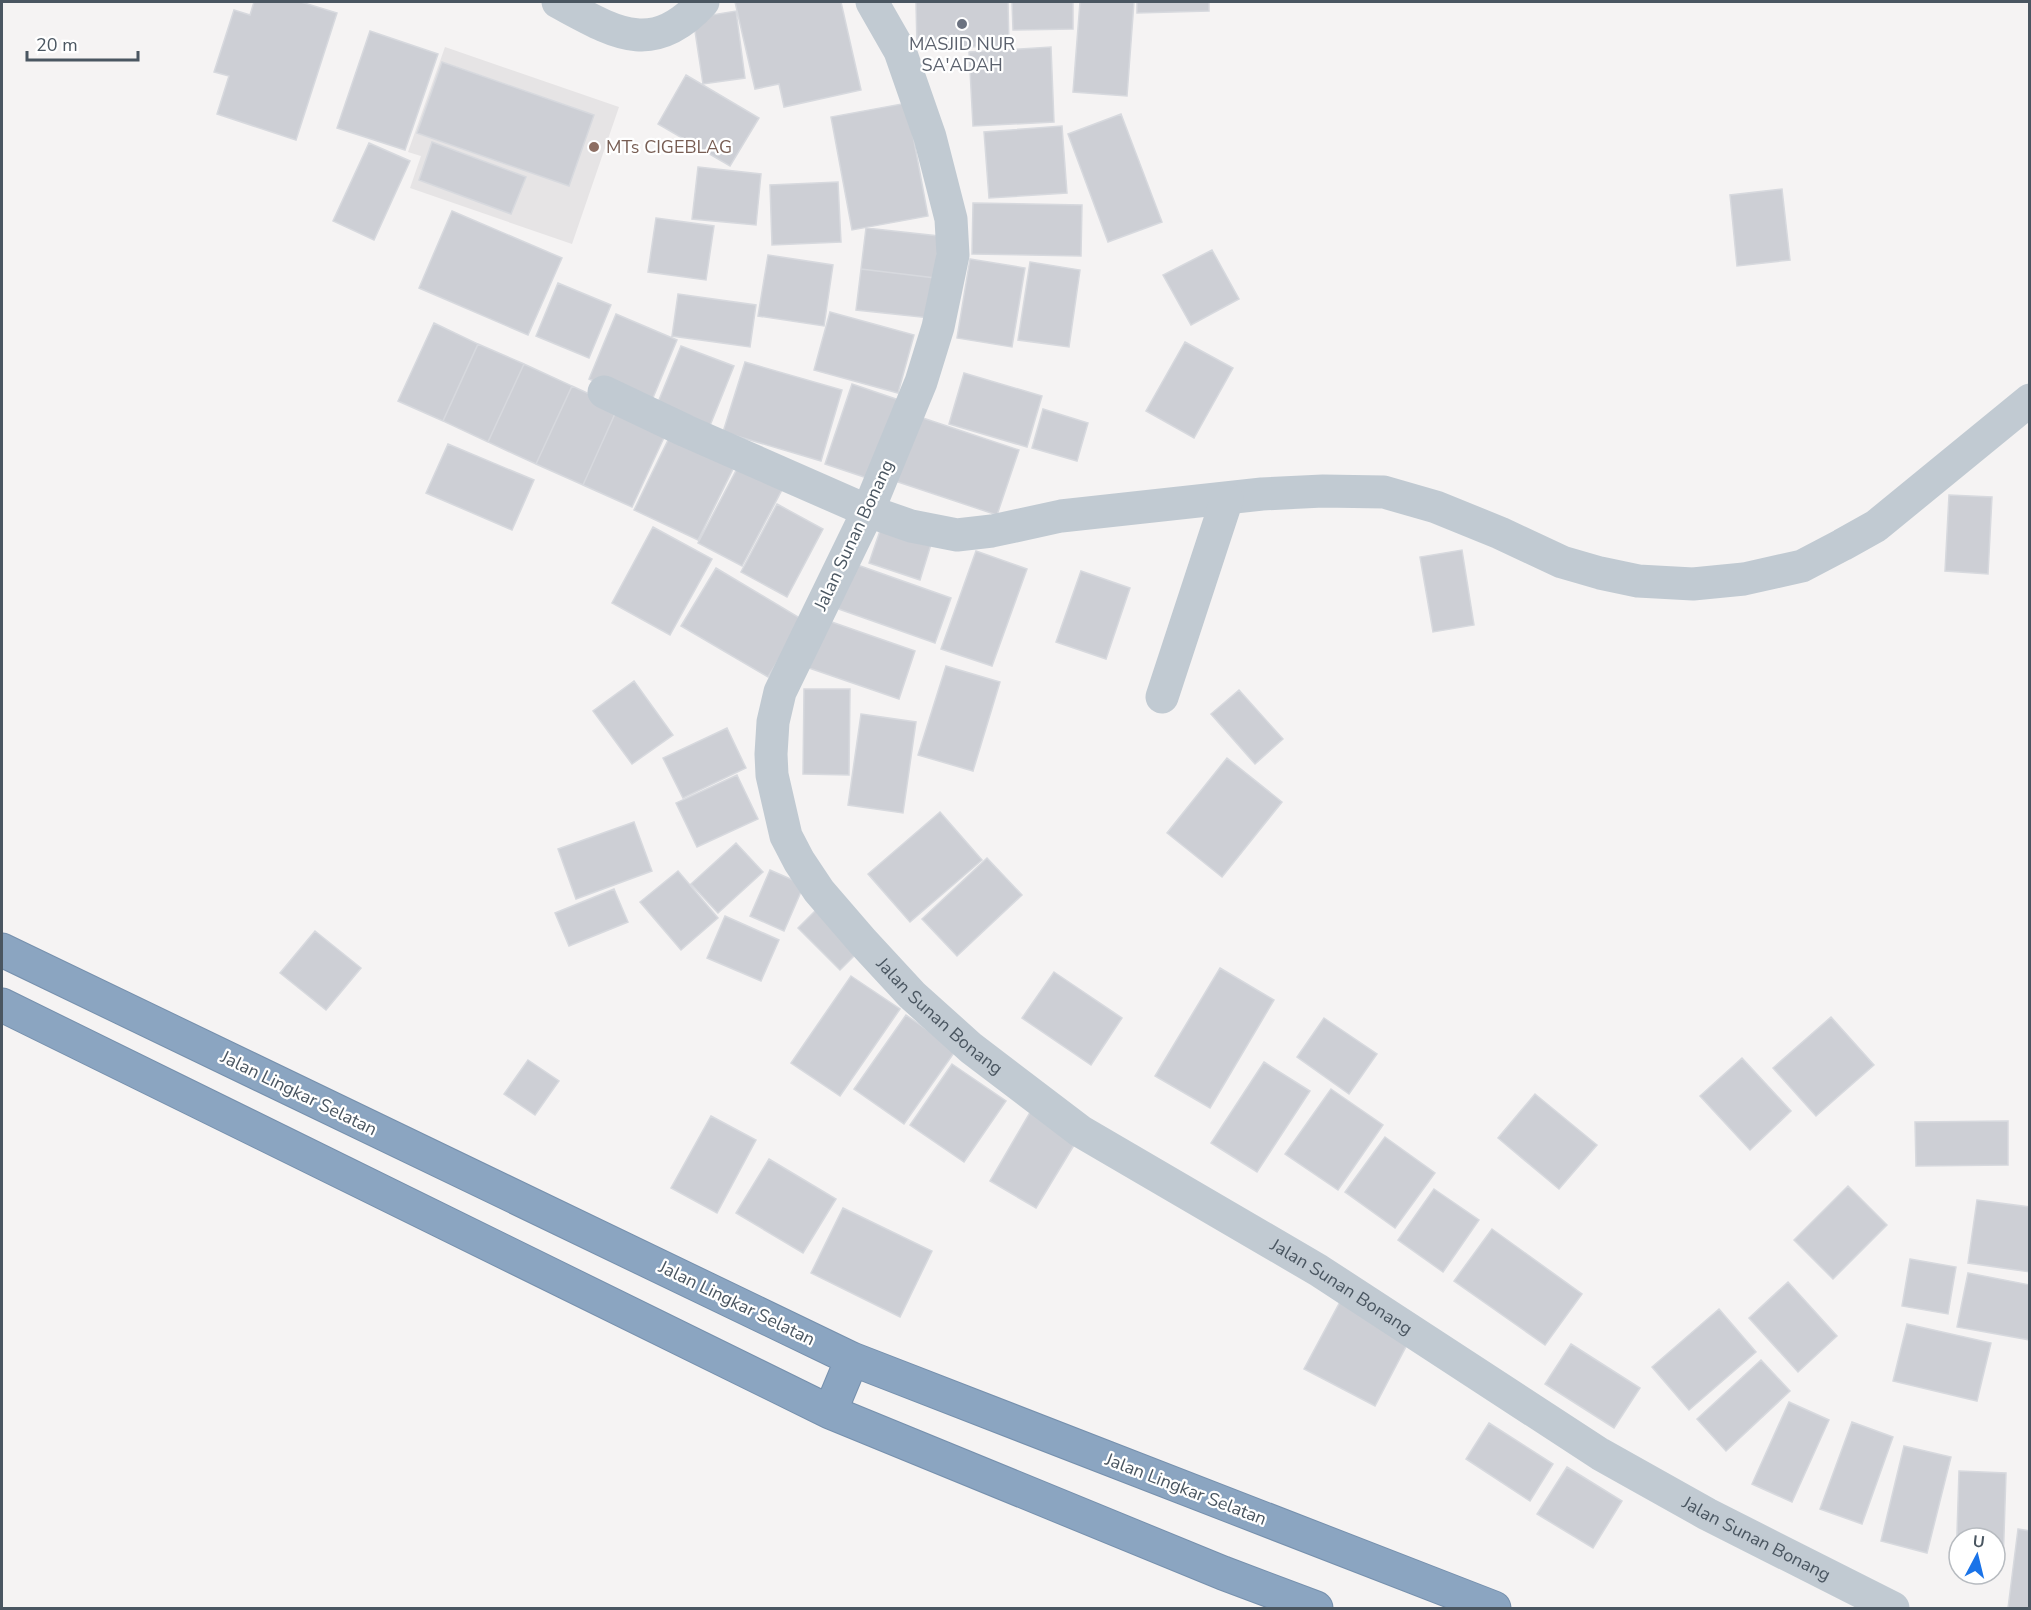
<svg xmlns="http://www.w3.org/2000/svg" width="2031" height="1610" viewBox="0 0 2031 1610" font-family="'Nunito Sans',sans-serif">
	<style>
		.education { fill: #e6e4e5; fill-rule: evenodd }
		.building { fill: #cdcfd5; stroke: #d7d9de; stroke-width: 1.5 }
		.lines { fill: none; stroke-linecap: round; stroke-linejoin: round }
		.highway-casing { stroke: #7690ad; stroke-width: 35 }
		.minor { stroke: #c1cad2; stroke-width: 33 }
		.highway { stroke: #8ba5c1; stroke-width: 33 }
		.worship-dot { fill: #6b7280; stroke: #fff; stroke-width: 2 }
		.education-dot { fill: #8d6e63; stroke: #fff; stroke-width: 2 }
		.labels { text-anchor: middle; stroke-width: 4.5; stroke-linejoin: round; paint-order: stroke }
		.worship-label { font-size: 18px; fill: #5b616d; stroke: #fff }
		.education-label { font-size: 18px; fill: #785e54; stroke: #fff; text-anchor: start }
		.street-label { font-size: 18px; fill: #4a5661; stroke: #fff }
	</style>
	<rect width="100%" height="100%" fill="#f5f3f3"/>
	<path class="education" d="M445,47L619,107L572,244L410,188L421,156L408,152ZM443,62L594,115L569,186L417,133ZM433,143L525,177L511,214L419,179Z"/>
	<path class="building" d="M254,2H301L337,13L296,140L217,114L229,76L214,72L234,10L250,15Z
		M735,2H841L861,90L784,107L779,84L755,89Z
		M916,2H1008L1009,46L917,48Z
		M1012,2H1073V29L1013,30Z
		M1080,2H1134L1127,96L1073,92Z
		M1137,2H1209V11L1137,13Z
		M736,11L745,78L703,84L693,18Z
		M370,31L438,54L405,150L337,128Z
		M1051,47L1054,122L973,126L969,52Z
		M442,62L594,115L569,186L417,133Z
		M686,75L759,118L730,166L658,124Z
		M907,103L928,216L852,230L831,117Z
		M1121,114L1162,222L1108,242L1068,134Z
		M1062,126L1067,193L989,198L984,132Z
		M432,142L526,177L511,214L419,180Z
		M369,143L410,161L374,240L333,221Z
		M698,167L761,174L756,225L692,219Z
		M838,182L841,242L772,245L770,185Z
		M1782,189L1790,260L1737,266L1730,195Z
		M973,203L1082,205L1081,256L972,254Z
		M452,211L562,258L528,335L419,288Z
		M656,218L714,226L706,280L648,272Z
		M866,228L939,236L935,278L861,269Z
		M1212,250L1239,299L1191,325L1163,275Z
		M768,255L833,265L824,326L758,316Z
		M970,259L1025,268L1012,347L957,338Z
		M1030,262L1080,270L1069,347L1018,340Z
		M861,269L935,278L930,318L856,310Z
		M558,283L611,305L589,358L536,336Z
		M678,294L756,305L750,347L672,336Z
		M830,312L914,335L898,393L814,370Z
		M616,314L677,340L650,405L589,379Z
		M434,323L478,344L443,421L398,401Z
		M1185,342L1233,368L1194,438L1146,411Z
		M478,344L524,364L488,442L443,421Z
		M681,346L734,366L707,433L654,412Z
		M745,362L842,390L821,461L723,432Z
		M524,364L572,386L536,464L488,442Z
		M964,373L1042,396L1027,447L949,424Z
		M852,384L899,400L873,480L825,464Z
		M572,386L618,407L583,485L536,464Z
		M618,407L668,429L632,507L583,485Z
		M1043,409L1088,423L1077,461L1032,448Z
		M917,416L1019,450L997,515L895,481Z
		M670,436L734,467L698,540L634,510Z
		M448,444L534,480L512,530L426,493Z
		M740,463L784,486L742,566L698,543Z
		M1949,495L1992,497L1988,574L1945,571Z
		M777,504L823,529L787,597L741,572Z
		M882,525L932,541L920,580L869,563Z
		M653,527L712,559L670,635L612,603Z
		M1462,550L1474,625L1433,632L1420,557Z
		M976,551L1027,569L992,666L941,649Z
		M849,562L951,598L935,643L833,607Z
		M716,568L803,620L768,677L681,626Z
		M1081,571L1130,588L1106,659L1056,642Z
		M826,620L915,651L899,699L809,668Z
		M946,666L1000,682L973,771L918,755Z
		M634,681L673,735L632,764L593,711Z
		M804,689H850L849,775L803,774Z
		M1239,690L1283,739L1255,764L1211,714Z
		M861,714L916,722L903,813L848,805Z
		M727,728L746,768L683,798L663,758Z
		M1227,758L1282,802L1222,877L1167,833Z
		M737,775L758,819L697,847L676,803Z
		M940,812L982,860L910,922L868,874Z
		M634,822L652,871L576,899L558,849Z
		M736,843L763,872L718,913L691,884Z
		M987,858L1022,895L957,956L922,919Z
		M770,870L804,885L784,931L750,916Z
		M678,871L718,918L681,950L640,902Z
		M614,889L628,922L569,946L555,913Z
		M820,906L862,948L840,970L798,928Z
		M725,916L779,940L761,981L707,958Z
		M315,931L361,968L326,1010L280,973Z
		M1220,968L1274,1000L1210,1108L1155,1076Z
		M1054,972L1122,1018L1091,1065L1022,1018Z
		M851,976L900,1009L840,1096L791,1063Z
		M906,1015L956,1050L904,1124L854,1089Z
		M1831,1017L1874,1065L1816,1116L1773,1068Z
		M1324,1018L1377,1054L1349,1094L1297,1057Z
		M1742,1058L1791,1111L1750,1150L1700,1096Z
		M528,1060L559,1081L535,1115L504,1094Z
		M1264,1062L1310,1091L1257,1172L1211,1143Z
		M952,1064L1006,1101L964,1162L910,1125Z
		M1331,1089L1383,1125L1338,1190L1285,1154Z
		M1535,1094L1597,1145L1559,1189L1498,1138Z
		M1032,1109L1079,1137L1036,1208L990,1181Z
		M711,1116L756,1140L717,1213L671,1188Z
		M2008,1121V1165L1916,1166L1915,1122Z
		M1385,1137L1435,1173L1395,1228L1345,1192Z
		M769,1159L836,1199L803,1253L736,1213Z
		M1848,1186L1887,1225L1833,1279L1794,1240Z
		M1434,1189L1479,1220L1443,1272L1398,1240Z
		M1977,1200L2030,1207V1272L1968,1263Z
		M843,1208L932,1251L900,1317L811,1273Z
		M1492,1229L1582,1294L1545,1345L1454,1281Z
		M1910,1259L1956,1267L1948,1314L1902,1306Z
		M1968,1273L2030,1285V1340L1957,1327Z
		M1788,1282L1837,1336L1798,1372L1749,1318Z
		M1341,1300L1411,1337L1375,1406L1304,1369Z
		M1719,1309L1756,1352L1689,1410L1652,1367Z
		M1907,1324L1991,1343L1977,1401L1893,1381Z
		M1571,1344L1640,1388L1614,1428L1545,1384Z
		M1761,1360L1790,1391L1726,1451L1697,1419Z
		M1789,1402L1829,1420L1792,1502L1752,1484Z
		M1852,1422L1893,1437L1862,1524L1820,1509Z
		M1489,1423L1553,1464L1530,1501L1466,1459Z
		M1904,1446L1951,1457L1927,1553L1881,1541Z
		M1567,1467L1622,1501L1593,1548L1537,1514Z
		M1959,1471L2006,1473L2003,1566L1995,1565V1538H1959V1564H1956Z
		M2018,1529L2030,1531V1608H2008Z"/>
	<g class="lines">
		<g class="highway-casing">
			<path id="highway" d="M2,950L852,1359L1494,1608
				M2,1005L830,1412L1223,1573L1316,1608
				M830,1412L852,1359"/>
		</g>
		<g class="minor">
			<path d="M558,2C614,32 652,58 703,2"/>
			<path id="s1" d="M872,2L900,51L930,137L951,219L953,255L938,327L921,382L868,511L780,692L773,722L771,754L772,775L786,836L799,861L819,891L863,942L912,995L971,1048L1080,1131L1318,1270L1600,1454L1707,1514L1893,1608"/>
			<path d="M604,392L686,431L868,511L911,526L957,535L992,531L1061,516L1262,494L1323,491L1384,492L1436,507L1500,533L1562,562L1600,573L1638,581L1693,584L1744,579L1802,566L1842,545L1876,526L2030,400"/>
			<path d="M1162,697L1227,499"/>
		</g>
		<use href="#highway" class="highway"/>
	</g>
	<circle class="worship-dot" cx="962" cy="24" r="6"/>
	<circle class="education-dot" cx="594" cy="147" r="6"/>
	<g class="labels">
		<g class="worship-label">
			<text x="962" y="50">MASJID NUR<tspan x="962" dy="21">SA'ADAH</tspan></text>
		</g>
		<g class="education-label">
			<text x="606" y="153">MTs CIGEBLAG</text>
		</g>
		<g class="street-label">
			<text transform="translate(854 535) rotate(-65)" y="6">Jalan Sunan Bonang</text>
			<text dy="6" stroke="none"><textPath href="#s1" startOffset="1125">Jalan Sunan Bonang</textPath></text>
			<text transform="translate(299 1093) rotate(26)" y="6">Jalan Lingkar Selatan</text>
			<text dy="6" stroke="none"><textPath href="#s1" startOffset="1611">Jalan Sunan Bonang</textPath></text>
			<text transform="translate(737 1303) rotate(26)" y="6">Jalan Lingkar Selatan</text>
			<text transform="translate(1186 1489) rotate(21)" y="6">Jalan Lingkar Selatan</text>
			<text dy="6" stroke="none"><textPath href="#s1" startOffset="2097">Jalan Sunan Bonang</textPath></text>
		</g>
	</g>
	<rect width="2031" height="1610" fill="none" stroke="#4a5661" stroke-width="6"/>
	<g transform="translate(1977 1556) rotate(7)"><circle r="28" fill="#ffffff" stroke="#b7bbc0" stroke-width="1.5"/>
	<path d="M0-4.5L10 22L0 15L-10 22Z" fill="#1a73e8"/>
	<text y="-9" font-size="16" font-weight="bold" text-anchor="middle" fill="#4a5661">U</text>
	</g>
	<path d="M27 51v9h111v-9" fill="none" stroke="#4a5661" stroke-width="3"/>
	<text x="36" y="51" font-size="18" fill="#4a5661" stroke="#ffffff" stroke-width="4.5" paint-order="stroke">20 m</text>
</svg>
